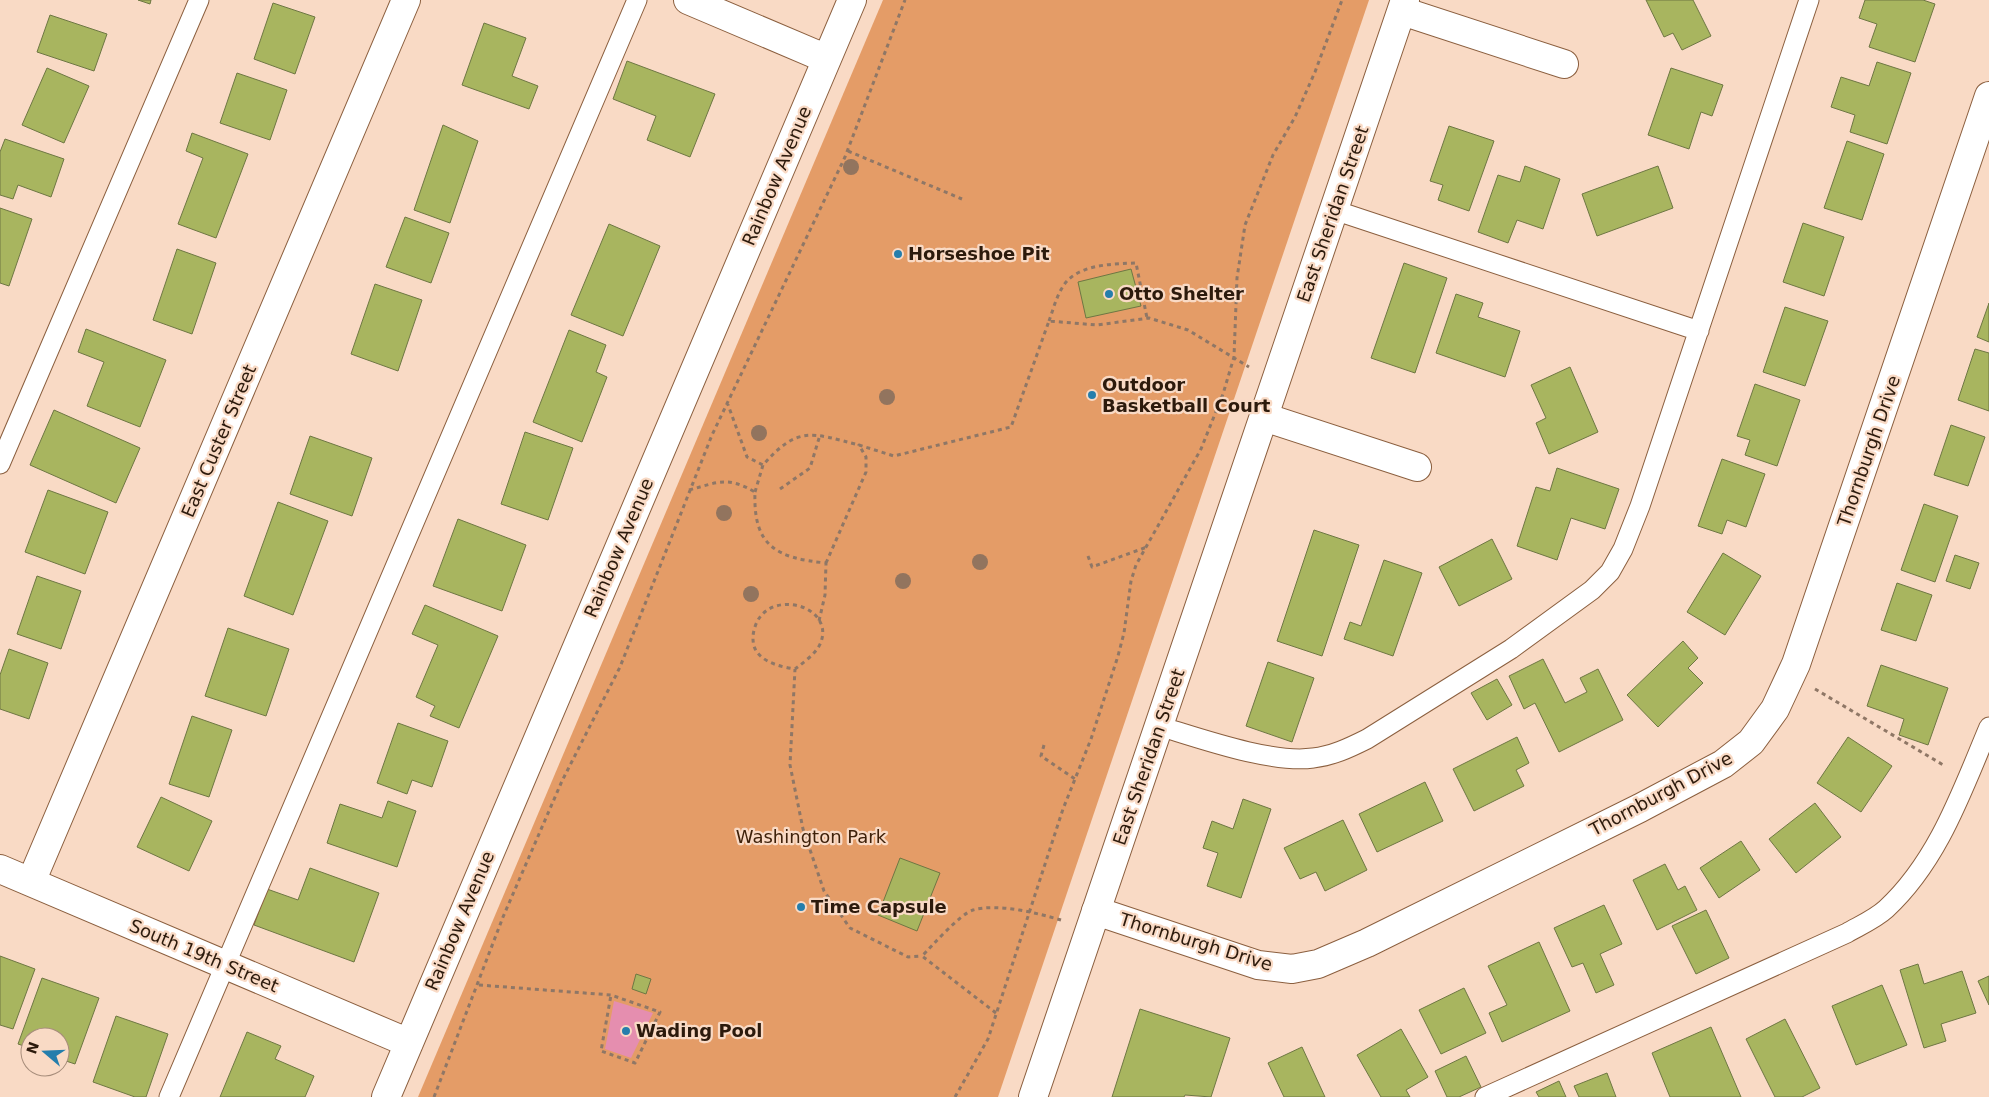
<svg xmlns="http://www.w3.org/2000/svg" width="1989" height="1097" viewBox="0 0 1989 1097" font-family="'DejaVu Sans',sans-serif">
	<style>
		.green { fill: #e49c67 }
		.water { fill: #e58eaf }
		.building { fill: #a8b55f; stroke: #6e7743 }
		.lines { fill: none; stroke-linecap: round; stroke-linejoin: round }
		.service-casing { stroke: #8b5f3f; stroke-width: 21 }
		.minor-casing { stroke: #8b5f3f; stroke-width: 30 }
		.tertiary-casing { stroke: #8b5f3f; stroke-width: 30 }
		.path { stroke: #8f7766; stroke-width: 3; stroke-dasharray: 4 4; stroke-linecap: butt }
		.service { stroke: #fff; stroke-width: 19 }
		.minor { stroke: #fff; stroke-width: 28 }
		.tertiary { stroke: #fff; stroke-width: 28 }
		.tree { fill: #92745e }
		.poi-dot { fill: #257eac; stroke: #f9dac5; stroke-width: 2 }
		.labels { text-anchor: middle; stroke-width: 4.5; stroke-linejoin: round; paint-order: stroke }
		.street-label { font-size: 18px; fill: #2c1a0c; stroke: #f9dac5 }
		.poi-label { font-size: 18px; font-weight: bold; fill: #2c1a0c; stroke: #f9dac5; text-anchor: start }
		.park-label { font-size: 18px; fill: #3e210a; stroke: #f9dac5 }
	</style>
	<rect width="100%" height="100%" fill="#f9dac5"/>
	<path class="green" d="M883,0H1369L998,1097H418Z"/>
	<path class="water" d="M614,1001L653,1013L631,1058L605,1049Z"/>
	<path class="building" d="M138,0H151L150,4Z
		M1646,0H1693L1711,36L1682,50L1673,33L1664,37Z
		M1865,0H1923L1935,4L1915,62L1869,47L1877,24L1859,18Z
		M273,3L315,17L295,74L254,59Z
		M50,15L107,34L94,71L37,52Z
		M484,23L526,38L512,76L538,86L529,109L462,85Z
		M627,61L715,94L690,157L647,140L656,116L613,99Z
		M1877,62L1911,73L1887,144L1850,132L1855,115L1831,107L1841,77L1869,86Z
		M47,68L89,86L64,143L22,125Z
		M1671,68L1723,85L1712,116L1701,112L1689,149L1648,135Z
		M237,73L287,90L270,140L220,123Z
		M443,125L478,141L450,223L414,210Z
		M1449,126L1494,141L1469,211L1438,200L1443,185L1430,181Z
		M192,133L248,154L216,238L178,224L203,158L186,151Z
		M5,139L64,159L51,197L18,185L13,199L0,195V152Z
		M1847,141L1884,154L1862,220L1824,208Z
		M1525,166L1560,179L1543,229L1517,220L1508,243L1478,232L1498,175L1520,182Z
		M1658,166L1673,208L1597,236L1582,194Z
		M0,208L32,219L9,286L0,283Z
		M405,217L449,233L431,283L386,267Z
		M1803,223L1844,237L1824,296L1783,282Z
		M609,224L660,246L623,336L571,315Z
		M177,249L216,263L192,334L153,320Z
		M1404,263L1447,278L1415,373L1371,358Z
		M1131,269L1141,306L1086,318L1078,282Z
		M375,284L422,300L398,371L351,354Z
		M1456,294L1483,303L1478,317L1520,331L1505,377L1436,353Z
		M1989,303V342L1977,337Z
		M1785,307L1828,321L1805,386L1763,372Z
		M86,329L166,360L140,427L87,406L104,362L78,352Z
		M569,330L606,345L596,372L607,377L582,442L533,422Z
		M1975,349L1989,353V411L1958,400Z
		M1570,367L1598,432L1549,454L1536,423L1546,418L1531,385Z
		M1755,384L1800,400L1777,466L1745,455L1750,440L1737,436Z
		M54,410L140,448L116,503L30,465Z
		M1951,425L1985,437L1968,486L1934,475Z
		M525,432L573,448L548,520L501,504Z
		M310,436L372,458L352,516L290,494Z
		M1722,459L1765,474L1746,527L1727,520L1722,534L1698,526Z
		M1557,468L1619,489L1605,529L1571,518L1557,560L1517,546L1536,487L1550,491Z
		M48,490L108,512L85,574L25,552Z
		M278,502L328,521L293,615L244,596Z
		M1924,504L1958,516L1935,582L1901,570Z
		M458,519L526,545L502,611L433,586Z
		M1314,530L1359,545L1322,656L1277,641Z
		M1492,539L1512,579L1459,606L1439,567Z
		M1723,553L1761,576L1725,635L1687,612Z
		M1955,555L1979,563L1970,589L1946,581Z
		M1384,560L1422,573L1393,656L1344,639L1350,622L1361,626Z
		M37,576L81,591L61,649L17,634Z
		M1897,583L1932,595L1916,641L1881,630Z
		M425,605L498,636L459,728L430,716L435,706L416,697L438,645L412,634Z
		M228,628L289,649L266,716L205,696Z
		M1683,641L1698,658L1688,668L1703,683L1658,727L1627,695Z
		M9,649L48,663L29,719L0,709V675Z
		M1543,659L1565,703L1587,692L1580,678L1598,669L1623,720L1559,752L1535,703L1524,709L1509,676Z
		M1268,662L1314,678L1292,742L1246,726Z
		M1881,665L1948,688L1928,745L1899,735L1904,719L1867,706Z
		M1497,679L1512,705L1487,720L1471,693Z
		M192,716L232,730L209,797L169,784Z
		M398,723L448,741L432,787L412,780L407,794L377,783Z
		M1517,737L1529,763L1516,770L1524,786L1474,811L1453,769Z
		M1848,737L1892,766L1861,812L1817,783Z
		M1425,782L1443,821L1377,852L1359,814Z
		M161,797L212,821L189,871L137,847Z
		M1243,799L1271,809L1241,898L1207,886L1218,853L1203,848L1212,821L1233,829Z
		M388,801L416,811L397,867L327,843L340,804L382,818Z
		M1815,803L1841,837L1796,873L1769,839Z
		M1343,820L1367,870L1325,891L1316,872L1300,879L1284,848Z
		M1741,841L1760,870L1719,898L1700,868Z
		M900,858L940,873L917,931L878,915Z
		M1665,864L1678,890L1685,886L1697,910L1657,930L1633,880Z
		M310,868L379,893L354,962L254,925L267,889L298,900Z
		M1604,905L1622,944L1600,954L1614,985L1596,993L1583,963L1572,967L1554,928Z
		M1706,910L1729,958L1696,974L1672,926Z
		M1539,942L1570,1011L1502,1042L1489,1013L1507,1005L1488,966Z
		M0,956L35,969L13,1029L0,1025Z
		M1918,964L1924,984L1962,971L1976,1013L1941,1024L1946,1041L1924,1048L1900,970Z
		M636,974L651,979L646,994L632,989Z
		M1989,976V1005L1978,981Z
		M42,978L99,998L75,1064L60,1059V1037H30V1048L18,1044Z
		M1882,985L1907,1045L1856,1065L1832,1006Z
		M1464,988L1486,1033L1441,1054L1419,1010Z
		M1140,1009L1230,1038L1211,1097L1185,1095L1184,1097H1112Z
		M116,1016L168,1034L146,1097H135L93,1082Z
		M1785,1019L1820,1088L1802,1097H1775L1746,1039Z
		M1711,1027L1741,1097H1670L1652,1053Z
		M1401,1029L1428,1077L1406,1090L1410,1097H1381L1357,1055Z
		M247,1032L281,1046L275,1059L314,1076L305,1097H220Z
		M1302,1047L1325,1097H1284L1268,1063Z
		M1466,1056L1481,1087L1459,1097H1447L1435,1071Z
		M1607,1073L1616,1097H1579L1574,1086Z
		M1559,1081L1566,1097H1539L1536,1092Z"/>
	<g class="lines">
		<g class="service-casing">
			<path id="service" d="M1334,210L1699,331
				M0,464L199,0
				M1159,726C1199,738 1272,764 1313,758C1332,756 1349,748 1367,739L1511,649L1592,590L1610,572L1623,549L1640,506L1809,0
				M169,1097L637,0
				M1485,1097L1847,933C1859,926 1875,919 1886,909C1938,861 1962,791 1989,727"/>
		</g>
		<g class="minor-casing">
			<path id="minor" d="M688,0L827,59
				M1402,11L1564,64
				M1264,417L1417,467
				M0,869L409,1043
				M31,882L406,0
				M1096,911L1258,965L1292,969L1318,964L1367,943L1640,808L1723,764L1751,742L1775,709L1796,664L1989,96
				M386,1097L852,0"/>
		</g>
		<g class="tertiary-casing">
			<path id="tertiary" d="M1033,1097L1405,0"/>
		</g>
		<path class="path" d="M848,151L962,199
			M1049,321C1053,310 1056,298 1062,288C1075,264 1112,264 1136,263L1147,318
			M727,402L747,457L763,465C798,425 812,433 859,445
			M780,489L810,468L820,435
			M689,490C719,482 727,476 755,492C753,546 776,558 826,563L825,595L819,621
			M755,492L763,465
			M1088,556L1092,567L1147,547
			M826,563L866,472V457L859,445L894,456L1011,427L1049,321L1097,325L1149,318L1188,330L1249,367
			M795,669C804,662 817,653 821,642C834,606 771,588 756,624C753,632 752,638 754,646C759,662 781,667 795,669L790,765L803,829L824,891L850,928L908,957L922,956
			M1815,689L1945,766
			M1044,745L1041,756L1075,779
			M479,985L611,995L660,1012L635,1063L601,1051L611,995
			M996,1013L922,956C932,946 960,914 973,910C998,903 1037,913 1061,920
			M434,1097L503,917L562,781L620,667L712,435L845,157L905,0
			M955,1097L988,1039L1063,809L1091,739L1118,656L1124,633L1131,581L1136,565L1201,449L1223,394L1234,357L1237,278L1245,225L1273,155L1295,117L1315,72L1342,0"/>
		<use href="#service" class="service"/>
		<use href="#minor" class="minor"/>
		<use href="#tertiary" class="tertiary"/>
	</g>
	<g class="tree">
		<circle cx="851" cy="167" r="8"/>
		<circle cx="887" cy="397" r="8"/>
		<circle cx="759" cy="433" r="8"/>
		<circle cx="724" cy="513" r="8"/>
		<circle cx="980" cy="562" r="8"/>
		<circle cx="903" cy="581" r="8"/>
		<circle cx="751" cy="594" r="8"/>
	</g>
	<g class="poi-dot">
		<circle cx="898" cy="254" r="5"/>
		<circle cx="1109" cy="294" r="5"/>
		<circle cx="1092" cy="395" r="5"/>
		<circle cx="801" cy="907" r="5"/>
		<circle cx="626" cy="1031" r="5"/>
	</g>
	<g class="labels">
		<g class="street-label">
			<text transform="translate(777 176) rotate(-67)" y="6">Rainbow Avenue</text>
			<text transform="translate(1333 214) rotate(-71)" y="6">East Sheridan Street</text>
			<text transform="translate(219 441) rotate(-67)" y="6">East Custer Street</text>
			<text transform="translate(1869 451) rotate(-71)" y="6">Thornburgh Drive</text>
			<text transform="translate(619 548) rotate(-67)" y="6">Rainbow Avenue</text>
			<text transform="translate(1149 757) rotate(-71)" y="6">East Sheridan Street</text>
			<text transform="translate(1661 794) rotate(-28)" y="6">Thornburgh Drive</text>
			<text transform="translate(460 921) rotate(-67)" y="6">Rainbow Avenue</text>
			<text transform="translate(1196 942) rotate(17)" y="6">Thornburgh Drive</text>
			<text transform="translate(204 956) rotate(23)" y="6">South 19th Street</text>
		</g>
		<g class="poi-label">
			<text x="908" y="260">Horseshoe Pit</text>
			<text x="1119" y="300">Otto Shelter</text>
			<text x="1102" y="391">Outdoor<tspan x="1102" dy="21">Basketball Court</tspan></text>
			<text x="811" y="913">Time Capsule</text>
			<text x="636" y="1037">Wading Pool</text>
		</g>
		<g class="park-label">
			<text x="811" y="843">Washington Park</text>
		</g>
	</g>
	<g transform="translate(45 1052) rotate(289)"><circle r="24" fill="#f9dac5" stroke="#a78d7b"/>
	<path d="M0-4L9 19L0 12L-9 19Z" fill="#257eac"/>
	<text y="-8" font-size="14" font-weight="bold" text-anchor="middle" fill="#2c1a0c">N</text>
	</g>
</svg>
